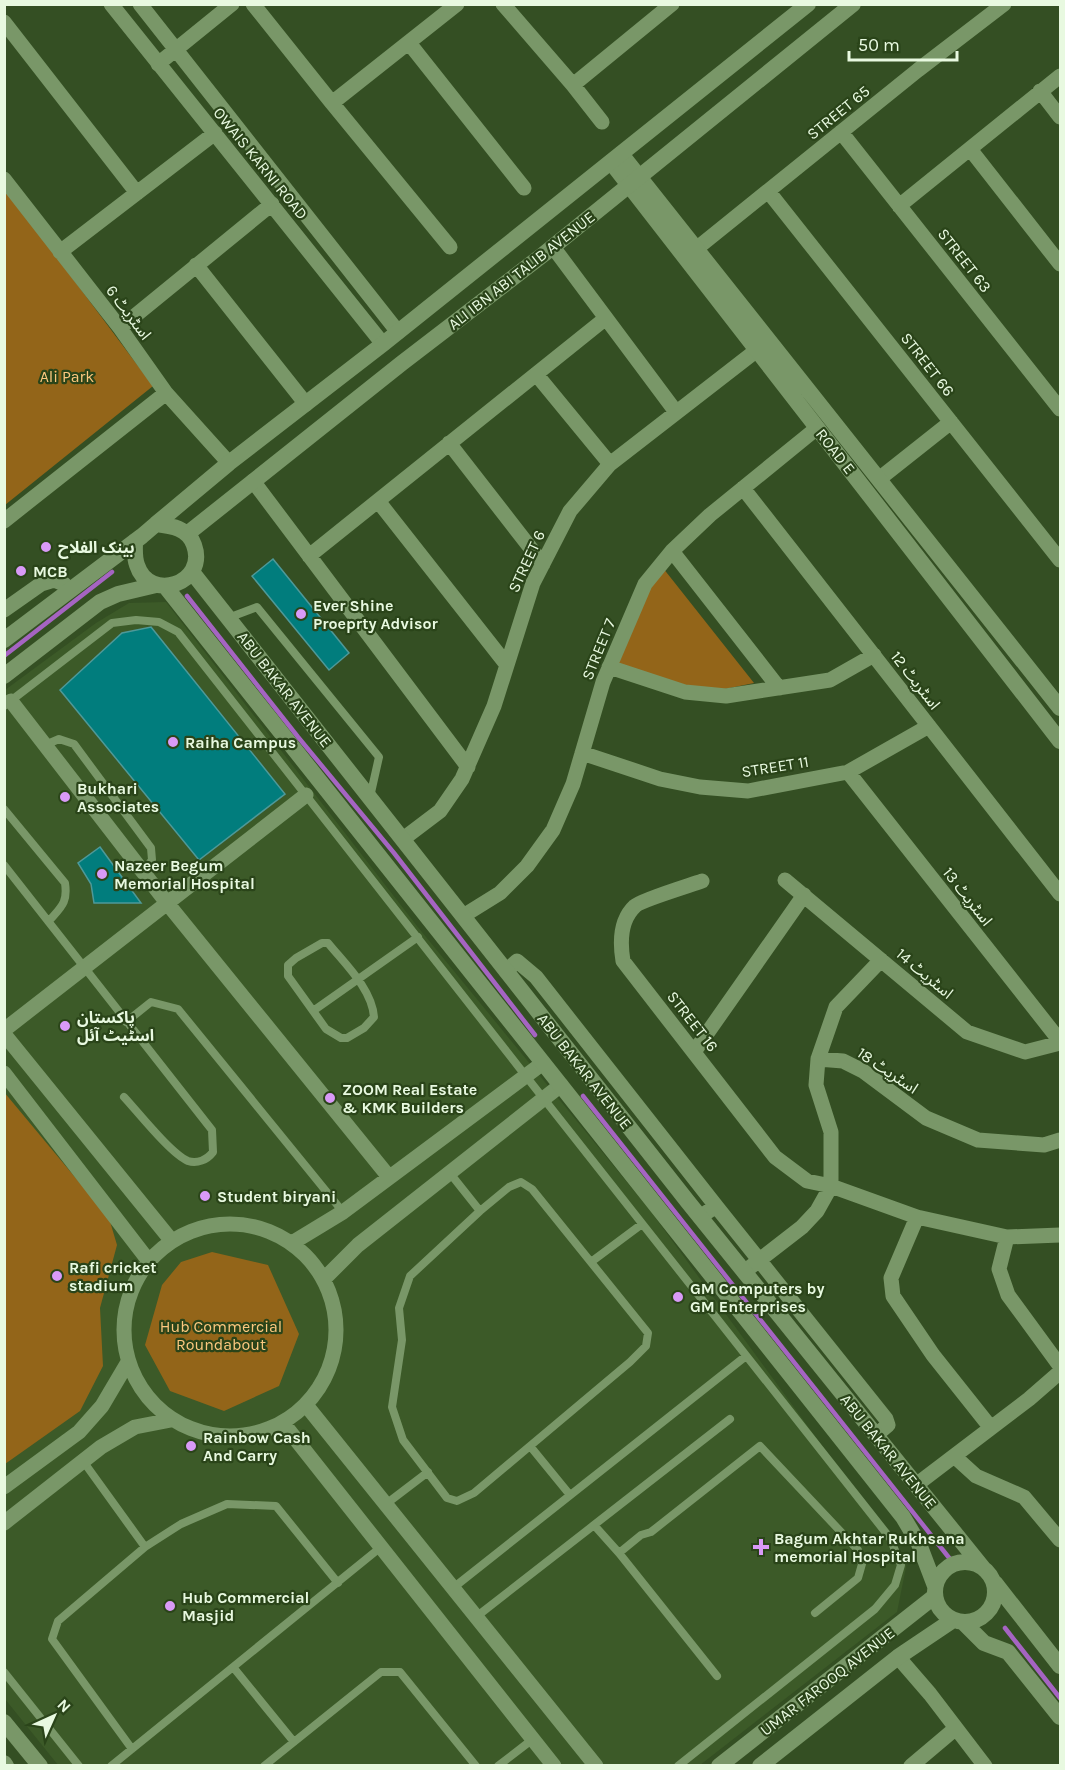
<svg xmlns="http://www.w3.org/2000/svg" width="1065" height="1770" viewBox="0 0 1065 1770" font-family="Karla,'Noto Sans Arabic',sans-serif">
	<style>
		.built { fill: #3c5a28 }
		.green { fill: #936519 }
		.lines { fill: none; stroke-linecap: round; stroke-linejoin: round }
		.stream { stroke: #a564c2; stroke-width: 4.5 }
		.building { fill: #017d7d; stroke: #4e9999; stroke-width: 1.5 }
		.service { stroke: #799768; stroke-width: 8 }
		.minor { stroke: #799768; stroke-width: 15 }
		.tertiary { stroke: #799768; stroke-width: 16 }
		.secondary { stroke: #799768; stroke-width: 16 }
		.poi-dot { fill: #d99af7; stroke: #2a4419; stroke-width: 2 }
		.labels { text-anchor: middle; stroke-width: 4.5; stroke-linejoin: round; paint-order: stroke }
		.street-label { font-size: 16px; fill: #e8f9e0; stroke: #2a4419 }
		.park-label { font-size: 16px; fill: #fdc87f; stroke: #2a4419 }
		.poi-label { font-size: 16px; font-weight: bold; fill: #e8f9e0; stroke: #2a4419; text-anchor: start }
	</style>
	<rect width="100%" height="100%" fill="#344f23"/>
	<path class="built" d="M166,602L417,926L649,1209L907,1562L897,1612L700,1765H58L5,1699V690L96,623L129,603Z"/>
	<path class="green" d="M5,188L153,386L5,505L4,188Z
		M663,568L754,683L720,690L695,688L616,664L643,597Z
		M4,1092L109,1218L117,1245L100,1308L103,1366L80,1411L5,1464Z
		M212,1252L268,1265L299,1334L279,1386L224,1411L170,1391L145,1345L162,1285L181,1262Z"/>
	<g class="lines">
		<path class="stream" d="M187,596L298,737L394,853L535,1035
			M4,656L112,572
			M583,1096L950,1559
			M1005,1628L1060,1698"/>
	</g>
	<path class="building" d="M273,559L349,653L329,670L252,576Z
		M151,627L285,794L199,860L60,690L122,633Z
		M100,847L108,858L141,903H94L91,884L78,863Z"/>
	<g class="lines">
		<path class="service" d="M228,618L257,607L379,757L370,797
			M4,706L112,623L136,620L159,622L178,632L525,1075L890,1538L901,1565L895,1585L875,1609L678,1766
			M45,745L59,739L74,744L151,848L152,860L143,872
			M4,809L65,883C68,903 61,907 49,921
			M4,865L212,1130L213,1152C207,1160 197,1164 188,1161C171,1154 138,1112 124,1097
			M322,943H328C345,964 372,989 374,1017L364,1028L347,1038H341L326,1029L288,976V965L296,958Z
			M313,1011L418,937
			M126,1022L151,1002L178,1009L343,1212
			M449,1172L480,1211
			M591,1262L642,1224
			M530,1446L474,1493L457,1501L447,1498L403,1440L392,1407L402,1340L399,1308L410,1276L480,1211L509,1187L521,1182L532,1189L648,1333L646,1346L630,1362L530,1446L570,1495
			M83,1461L145,1547
			M386,1504L428,1472
			M594,1525L730,1419
			M619,1553L717,1676
			M453,1588L746,1356
			M476,1617L594,1525L619,1553L641,1535L651,1532L760,1446L858,1550L862,1564L858,1578L815,1613
			M233,1667L294,1742
			M4,1672L79,1766
			M132,1749L52,1639L58,1621L145,1547L181,1524L227,1504L276,1506L338,1583
			M111,1766L381,1547
			M264,1766L381,1672H400L476,1766
			M498,1766L533,1739"/>
		<path class="minor" d="M111,4L383,344
			M140,4L398,332
			M253,4L332,103L457,4
			M503,4L573,85L602,122
			M4,22L137,193
			M409,43L524,188
			M158,64L232,4
			M573,85L672,4
			M1040,91L1060,117
			M332,103L450,247
			M841,132L1060,409
			M970,149L1060,264
			M4,179L120,328L166,393L229,463
			M768,191L1060,560
			M899,206L1060,76
			M553,247L676,412
			M696,249L918,70L1004,4
			M60,252L215,133
			M196,265L306,404
			M120,328L272,204
			M536,374L610,464
			M449,443L543,564
			M879,479L951,422
			M253,481L468,767
			M743,488L1060,894
			M378,501L507,665
			M4,521L166,393
			M672,551L779,688
			M309,556L606,318
			M4,610L41,584L54,580L64,584L69,590
			M609,667L685,692L726,696L830,680L874,655
			M11,701L167,903L389,1177
			M582,753L660,779L700,787L748,791L848,772L929,726
			M848,772L1060,1041
			M403,839L440,811L462,779L494,706L533,583L570,511L610,464L757,350
			M785,880L967,1032L1025,1052L1060,1043
			M702,881C691,885 641,900 635,906C620,920 620,943 623,961L775,1157L807,1181L831,1186L917,1217L1007,1237L1060,1235
			M463,916L500,893L527,866L553,830L573,784L603,682L645,584L672,551L710,515L817,428
			M506,971L517,961L536,977L716,1206L700,1217
			M4,1030L306,795
			M4,1034L171,1240
			M694,1052L804,895
			M818,1059L836,1007L881,960
			M4,1073L148,1260
			M716,1206L886,1419L888,1425L876,1435
			M917,1217L891,1278L893,1296L933,1355L991,1428
			M124 1330a106 106 0 1 1 212 0a106 106 0 1 1-212 0Z
			M1007,1237L999,1269L1008,1295L1060,1366
			M292,1243L343,1212L543,1063
			M744,1272L802,1227L817,1211L831,1186V1132L816,1085L818,1059L843,1061L863,1071L926,1118L978,1140L1044,1145L1060,1140
			M324,1279L358,1245L561,1085
			M306,1405L596,1766
			M283,1423L554,1766
			M954,1456L976,1476L1024,1497L1060,1540
			M916,1485L1029,1399L1060,1372
			M4,1487L79,1432L102,1406L128,1362
			M4,1523L101,1447L135,1427L171,1420
			M898,1657L930,1694L985,1766
			M911,1766L956,1728"/>
		<path class="tertiary" d="M621,154L1060,708
			M611,162L1060,741"/>
		<path class="secondary" d="M156,524L229,463L383,344L808,4
			M187,534L402,363L544,254L853,4
			M192,572L688,1202L983,1568
			M165,586L903,1517L919,1544L935,1586
			M4,640L142,536L156,524C172,526 188,528 194,545C208,584 149,603 137,565C134,557 135,549 135,541
			M4,676L100,602L118,594L156,585
			M935 1592a30 30 0 1 1 60 0a30 30 0 1 1-60 0Z
			M995,1583L1060,1666
			M963,1622L984,1643L1008,1652L1060,1717
			M4,1722L40,1766
			M4,1763L6,1766
			M719,1766L935,1596
			M760,1766L898,1657L953,1620"/>
	</g>
	<g class="poi-dot">
		<circle cx="46" cy="547" r="6"/>
		<circle cx="21" cy="571" r="6"/>
		<circle cx="301" cy="614" r="6"/>
		<circle cx="173" cy="742" r="6"/>
		<circle cx="65" cy="797" r="6"/>
		<circle cx="102" cy="874" r="6"/>
		<circle cx="65" cy="1026" r="6"/>
		<circle cx="330" cy="1098" r="6"/>
		<circle cx="205" cy="1196" r="6"/>
		<circle cx="57" cy="1276" r="6"/>
		<circle cx="678" cy="1297" r="6"/>
		<circle cx="191" cy="1446" r="6"/>
		<path d="M758 1538h6v6h6v6h-6v6h-6v-6h-6v-6h6z"/>
		<circle cx="170" cy="1606" r="6"/>
	</g>
	<g class="labels">
		<g class="street-label">
			<text transform="translate(838 112) rotate(-39)" y="6">STREET 65</text>
			<text transform="translate(261 163) rotate(51)" y="6">OWAIS KARNI ROAD</text>
			<text transform="translate(965 260) rotate(52)" y="6">STREET 63</text>
			<text transform="translate(521 270) rotate(-38)" y="6">ALI IBN ABI TALIB AVENUE</text>
			<text transform="translate(129 312) rotate(53)" y="6">اسٹریٹ 6</text>
			<text transform="translate(928 364) rotate(52)" y="6">STREET 66</text>
			<text transform="translate(836 451) rotate(52)" y="6">ROAD E</text>
			<text transform="translate(526 561) rotate(-65)" y="6">STREET 6</text>
			<text transform="translate(598 649) rotate(-68)" y="6">STREET 7</text>
			<text transform="translate(916 680) rotate(52)" y="6">اسٹریٹ 12</text>
			<text transform="translate(285 689) rotate(52)" y="6">ABU BAKAR AVENUE</text>
			<text transform="translate(775 766) rotate(-9)" y="6">STREET 11</text>
			<text transform="translate(968 896) rotate(52)" y="6">اسٹریٹ 13</text>
			<text transform="translate(925 973) rotate(40)" y="6">اسٹریٹ 14</text>
			<text transform="translate(693 1021) rotate(52)" y="6">STREET 16</text>
			<text transform="translate(888 1070) rotate(34)" y="6">اسٹریٹ 18</text>
			<text transform="translate(585 1071) rotate(52)" y="6">ABU BAKAR AVENUE</text>
			<text transform="translate(889 1451) rotate(51)" y="6">ABU BAKAR AVENUE</text>
			<text transform="translate(827 1681) rotate(-38)" y="6">UMAR FAROOQ AVENUE</text>
		</g>
		<g class="park-label">
			<text x="67" y="382">Ali Park</text>
			<text x="221" y="1332">Hub Commercial<tspan x="221" dy="18">Roundabout</tspan></text>
		</g>
		<g class="poi-label">
			<text x="58" y="553">بینک الفلاح</text>
			<text x="33" y="577">MCB</text>
			<text x="313" y="611">Ever Shine<tspan x="313" dy="18">Proeprty Advisor</tspan></text>
			<text x="185" y="748">Raiha Campus</text>
			<text x="77" y="794">Bukhari<tspan x="77" dy="18">Associates</tspan></text>
			<text x="114" y="871">Nazeer Begum<tspan x="114" dy="18">Memorial Hospital</tspan></text>
			<text x="77" y="1023">پاکستان<tspan x="77" dy="18">اسٹیٹ آئل</tspan></text>
			<text x="342" y="1095">ZOOM Real Estate<tspan x="342" dy="18">&amp; KMK Builders</tspan></text>
			<text x="217" y="1202">Student biryani</text>
			<text x="69" y="1273">Rafi cricket<tspan x="69" dy="18">stadium</tspan></text>
			<text x="690" y="1294">GM Computers by<tspan x="690" dy="18">GM Enterprises</tspan></text>
			<text x="203" y="1443">Rainbow Cash<tspan x="203" dy="18">And Carry</tspan></text>
			<text x="774" y="1544">Bagum Akhtar Rukhsana<tspan x="774" dy="18">memorial Hospital</tspan></text>
			<text x="182" y="1603">Hub Commercial<tspan x="182" dy="18">Masjid</tspan></text>
		</g>
	</g>
	<rect width="1065" height="1770" fill="none" stroke="#e8f9e0" stroke-width="12"/>
	<g transform="translate(54 1716) rotate(45)" stroke="#2a4419" stroke-width="4.5" paint-order="stroke">
	<path d="M0-4.5L10 22L0 15L-10 22Z" fill="#e8f9e0"/>
	<text y="-9" font-size="16" font-weight="bold" text-anchor="middle" fill="#e8f9e0">N</text>
	</g>
	<path d="M849 51v9h108v-9" fill="none" stroke="#e8f9e0" stroke-width="3"/>
	<text x="858" y="51" font-size="18" fill="#e8f9e0" stroke="#2a4419" stroke-width="4.5" paint-order="stroke">50 m</text>
</svg>
